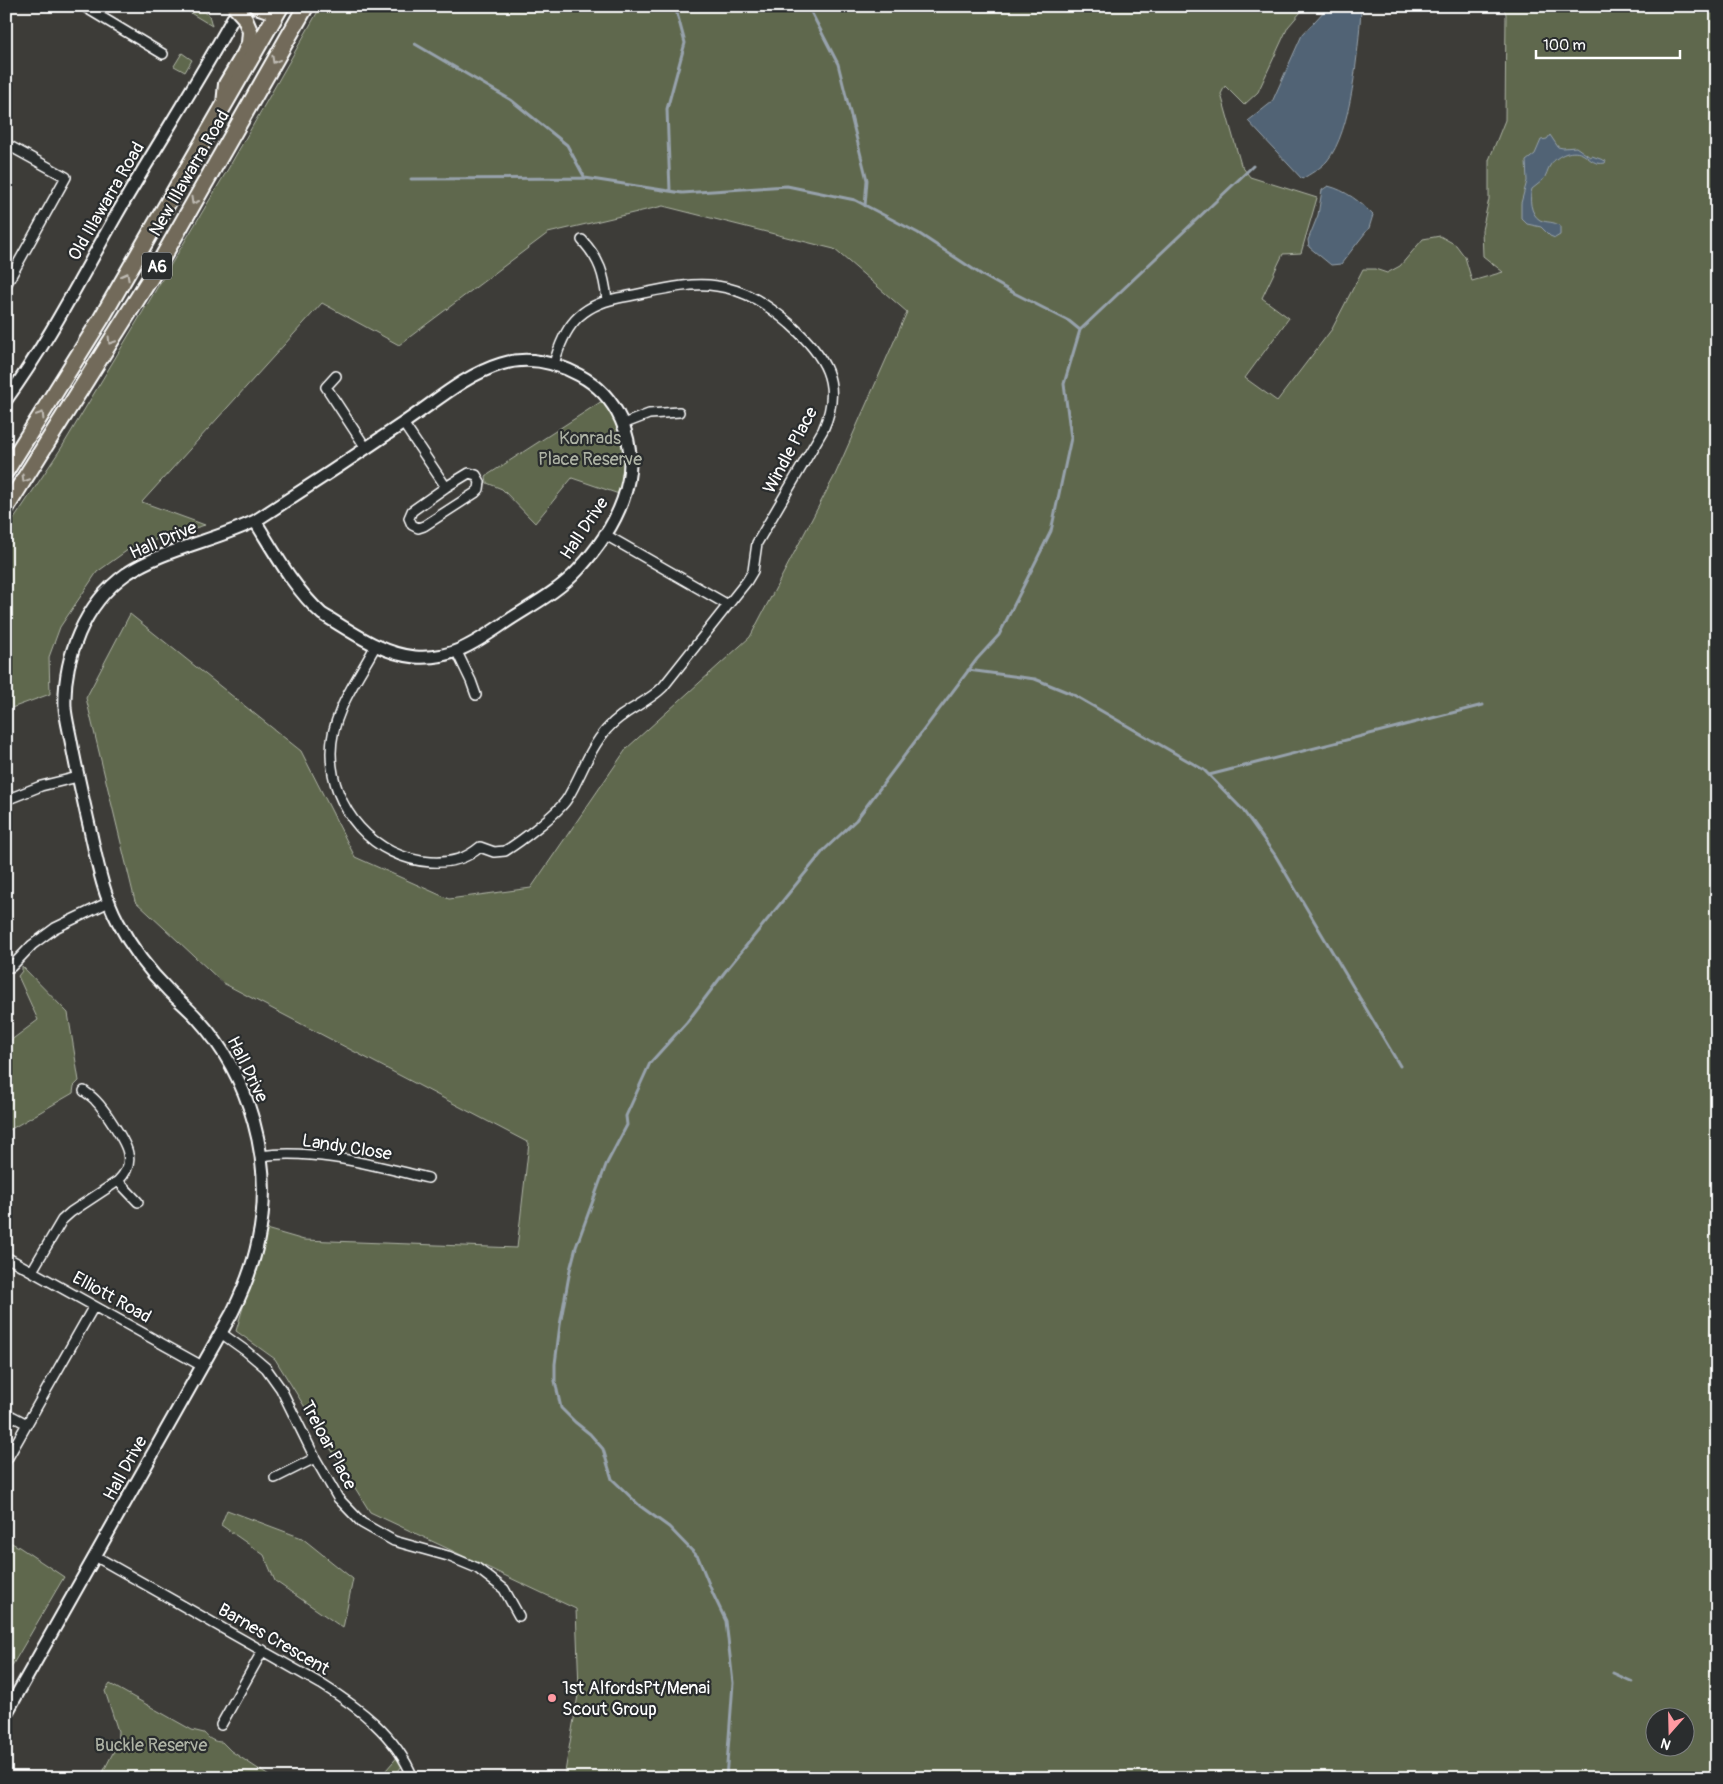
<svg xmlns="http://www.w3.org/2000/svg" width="1723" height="1784" viewBox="0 0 1723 1784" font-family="Pangolin,sans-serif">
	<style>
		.green { fill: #5f684e; stroke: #afb4a6; fill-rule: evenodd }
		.water { fill: #516474; stroke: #97a2ac }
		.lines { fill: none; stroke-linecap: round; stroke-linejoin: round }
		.stream { stroke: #97a2ac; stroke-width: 3 }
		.minor-casing { stroke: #fff; stroke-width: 12 }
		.tertiary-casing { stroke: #fff; stroke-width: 15 }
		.primary-casing { stroke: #fff; stroke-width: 18 }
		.trunk-casing { stroke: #fff; stroke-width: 19 }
		.minor { stroke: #2a2d2e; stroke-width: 9 }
		.tertiary { stroke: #2a2d2e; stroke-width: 11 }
		.primary { stroke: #726b5a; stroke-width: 14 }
		.trunk { stroke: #726b5a; stroke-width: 15 }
		.primary-bridge-casing { stroke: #fff; stroke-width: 18; stroke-linecap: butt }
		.primary-bridge { stroke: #726b5a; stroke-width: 14 }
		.oneway { stroke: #c0bcb5 }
		.poi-dot { fill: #ff9aa2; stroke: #2a2d2e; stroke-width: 2 }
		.labels { text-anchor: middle; stroke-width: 4.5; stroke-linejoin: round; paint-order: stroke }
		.shield { fill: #2a2d2e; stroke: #bfc0c0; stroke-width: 1 }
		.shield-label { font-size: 16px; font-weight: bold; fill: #fff }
		.street-label { font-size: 18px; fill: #fff; stroke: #2a2d2e }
		.park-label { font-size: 18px; fill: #afb4a6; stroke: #2a2d2e }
		.poi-label { font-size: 18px; fill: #fff; stroke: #2a2d2e; text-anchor: start }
	</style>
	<rect width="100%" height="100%" fill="#3d3c38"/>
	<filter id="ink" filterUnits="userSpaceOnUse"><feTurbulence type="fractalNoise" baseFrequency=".02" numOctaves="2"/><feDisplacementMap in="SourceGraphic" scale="10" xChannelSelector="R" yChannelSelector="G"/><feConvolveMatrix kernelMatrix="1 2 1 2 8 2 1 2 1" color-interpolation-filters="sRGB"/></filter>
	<g filter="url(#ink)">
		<path class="green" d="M179,6H195L209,15L212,26Z
			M321,6H1306L1288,27L1258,92L1244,105L1225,86L1221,94L1241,165L1250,177L1317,198L1301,253L1283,254L1262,298L1289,318L1245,378L1277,401L1332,329L1363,269H1375L1387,273L1400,266L1423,239L1440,236L1456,245L1465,257L1472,281L1503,272L1483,256L1482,230L1489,199V160L1505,120L1506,14L1503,6H1717V1778H564L579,1689L576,1609L370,1512L275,1359L236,1331L266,1229L304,1240L517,1248L529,1143L223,983L135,901L86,698L130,614L301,751L355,857L449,899L531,888L627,748L750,637L835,475L907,312L834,249L663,206L548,233L399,345L322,303L142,502L205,525L132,547L97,572L60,627L49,657L50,694L6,710V531L62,447L228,169ZM1656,1716H1686V1746H1656Z
			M182,53L192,60L185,72L174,66Z
			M602,401C623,427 630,462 619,494L572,478L535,523L502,489L487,483L486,476Z
			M22,966L68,1013L79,1081L74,1086L73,1093L6,1132V1044L38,1020L18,976L22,971Z
			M227,1510L302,1538L353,1579L343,1628L275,1581L264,1555L221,1525Z
			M6,1540L19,1547L64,1577L6,1676Z
			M110,1684L192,1730L204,1733C209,1739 214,1742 222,1742L231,1751L272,1778H100L117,1745L118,1731L105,1691Z
			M400,1754L405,1762L393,1778H379Z"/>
		<path class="water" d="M1332,6H1355L1361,11C1358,50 1352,131 1327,161C1321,168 1310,174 1302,179L1248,121L1272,102L1302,35L1327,8Z
			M1550,135L1558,147L1563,148L1576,147L1590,157L1592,156L1606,161L1605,163C1595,165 1591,160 1584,155C1573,148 1558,155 1551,164C1547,169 1547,176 1542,181C1539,184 1535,186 1532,189C1529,198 1530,214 1540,220C1547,223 1554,221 1560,226V235L1555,238L1550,236L1541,227L1527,224L1521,218V203L1527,181L1526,161L1535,154L1541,140L1547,139Z
			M1328,186C1345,190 1361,202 1373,215L1369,228L1341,264L1331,265L1309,247L1308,240L1318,215L1322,190Z"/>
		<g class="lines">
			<path class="stream" d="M808,6L838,64L867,180L865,206
				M1361,11V6
				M415,44L511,100L567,145L585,178
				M411,179L585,178L682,193L787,186L855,200L918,233L982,275L1012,292L1069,321L1080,330
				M670,191L667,109L685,43L675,6
				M968,670L1035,679L1072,694L1204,770L1242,809L1275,855L1400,1066
				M1209,775L1483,705
				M1613,1673L1633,1682
				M726,1778L733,1683L726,1621L713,1594L698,1557L669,1527L640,1506L612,1479L603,1449L590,1434L575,1422L561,1408L555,1381V1364L560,1325L570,1270L576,1247L606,1165L627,1125L626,1116L650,1063L687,1022L724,973L824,850L856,820L977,659L999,635L1051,531L1071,438L1064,384L1080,330L1253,166"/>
			<g class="minor-casing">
				<path id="minor" d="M83,6L163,54
					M6,144L66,177L6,285
					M582,240C600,260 604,274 607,300
					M336,376L326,387L366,448
					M403,423L446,487L469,473L476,475L480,482L479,489L475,493L424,526L418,528L412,525L409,518L412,511L446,487
					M623,424L649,414L679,412
					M604,534L728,605
					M376,645C358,679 331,713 331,753C331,809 374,859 431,862C451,863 466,859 480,847L494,852L505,851C520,842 558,813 567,799C581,776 589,749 607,729C623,710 646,704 663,687L747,581L753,571L757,543L823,430C844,383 824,355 790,324C768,305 746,290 717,286C686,281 649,293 618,298C579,306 564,327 554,364
					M457,652L471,681L476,695
					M6,800L41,786L78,777
					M11,967L32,945L55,928L109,902
					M260,1156C315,1148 376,1166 428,1178
					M118,1181L138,1202
					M6,1257L202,1366
					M32,1271L62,1220L71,1212L118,1181C125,1174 131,1165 128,1154C127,1143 104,1109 96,1101C93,1097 88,1094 84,1091
					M221,1333L246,1351L266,1368L281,1389L315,1458L338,1498L362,1523L394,1541L448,1556L477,1568L504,1589L519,1616
					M6,1413L27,1424
					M6,1461L94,1306
					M275,1478L315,1458
					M95,1556L321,1684C358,1707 396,1735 413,1778
					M221,1725L263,1650"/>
			</g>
			<g class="tertiary-casing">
				<path id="tertiary" d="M6,400C49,341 81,277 117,214C155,148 196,85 233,18
					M6,1714L232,1313C244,1289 253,1266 258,1241C275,1163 250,1076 197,1018C188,1008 178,1000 169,991C149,971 131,947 118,922C101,890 96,855 88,821C82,794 76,768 71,741C69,730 66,719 65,708C63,658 84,604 126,574C164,549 214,541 255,521C305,489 355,456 405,422C435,402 465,375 501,364C527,356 555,362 579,375C598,385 612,400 621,420C646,474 615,530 578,570C559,591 532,605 509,620C479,640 454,660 415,657C381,654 351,631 322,614C294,589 275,553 255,521"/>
			</g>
			<g class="primary-casing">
				<path id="primary" d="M256,6L277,13
					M224,104L226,84L244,54L249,43L250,31L244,17"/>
			</g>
			<g class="trunk-casing">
				<path id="trunk" d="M6,471L101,319L281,6
					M6,508L156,269L306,6"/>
			</g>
			<use href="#minor" class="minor"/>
			<use href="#tertiary" class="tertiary"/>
			<use href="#primary" class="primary"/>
			<use href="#trunk" class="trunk"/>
			<g class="primary-bridge-casing">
				<path id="primary-bridge" d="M234,6L244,17"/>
			</g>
			<use href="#primary-bridge" class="primary-bridge"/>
		</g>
		<defs><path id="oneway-chevron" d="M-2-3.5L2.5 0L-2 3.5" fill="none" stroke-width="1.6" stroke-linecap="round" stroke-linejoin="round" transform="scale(1.25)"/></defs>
		<g class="oneway">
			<use href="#oneway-chevron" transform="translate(275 60) rotate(119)"/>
			<use href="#oneway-chevron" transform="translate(194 201) rotate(120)"/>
			<use href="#oneway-chevron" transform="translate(126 276) rotate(-61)"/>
			<use href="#oneway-chevron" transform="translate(111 341) rotate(122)"/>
			<use href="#oneway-chevron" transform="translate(41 415) rotate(-58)"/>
			<use href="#oneway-chevron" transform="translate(25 479) rotate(122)"/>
		</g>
	</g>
	<circle class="poi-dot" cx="552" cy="1698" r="5"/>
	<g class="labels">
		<rect class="shield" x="142" y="252.5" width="30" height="27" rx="4"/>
		<g class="shield-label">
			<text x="157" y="272">A6</text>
		</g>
		<g class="street-label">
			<text transform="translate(189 173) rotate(-60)" y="6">New Illawarra Road</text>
			<text transform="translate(106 201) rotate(-60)" y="6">Old Illawarra Road</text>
			<text transform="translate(790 450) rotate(-62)" y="6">Windle Place</text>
			<text transform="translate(584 528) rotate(-56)" y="6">Hall Drive</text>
			<text transform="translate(163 540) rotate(-23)" y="6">Hall Drive</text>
			<text transform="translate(248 1069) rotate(64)" y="6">Hall Drive</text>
			<text transform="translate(347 1147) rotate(9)" y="6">Landy Close</text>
			<text transform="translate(112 1297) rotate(29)" y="6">Elliott Road</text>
			<text transform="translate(329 1445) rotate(62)" y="6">Treloar Place</text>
			<text transform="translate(125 1468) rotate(-61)" y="6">Hall Drive</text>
			<text transform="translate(274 1639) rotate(30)" y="6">Barnes Crescent</text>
		</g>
		<g class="park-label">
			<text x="590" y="444">Konrads<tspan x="590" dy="21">Place Reserve</tspan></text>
			<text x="151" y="1751">Buckle Reserve</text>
		</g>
		<g class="poi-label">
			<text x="562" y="1694">1st AlfordsPt/Menai<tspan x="562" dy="21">Scout Group</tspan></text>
		</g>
	</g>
	<rect width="1723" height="1784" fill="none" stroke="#2a2d2e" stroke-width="25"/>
	<rect x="12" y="12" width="1698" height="1759" fill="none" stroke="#fff" stroke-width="2" filter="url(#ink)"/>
	<g transform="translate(1670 1732) rotate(200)"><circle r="24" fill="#2a2d2e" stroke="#7f8182"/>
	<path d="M0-4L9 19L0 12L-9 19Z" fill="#ff9aa2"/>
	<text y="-8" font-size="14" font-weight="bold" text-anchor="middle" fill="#ffffff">N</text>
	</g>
	<path d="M1536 50v8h144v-8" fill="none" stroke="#ffffff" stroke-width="2.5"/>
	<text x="1543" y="50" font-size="15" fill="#ffffff" stroke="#2a2d2e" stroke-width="4" paint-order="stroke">100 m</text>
</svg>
